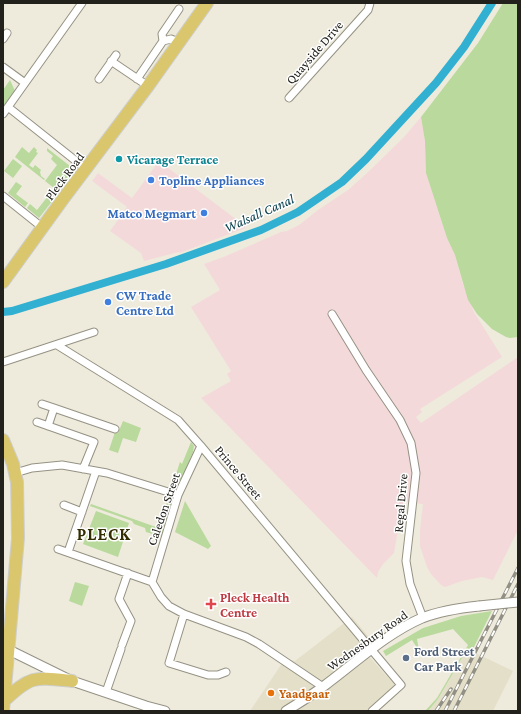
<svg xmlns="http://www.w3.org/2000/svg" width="521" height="714" viewBox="0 0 521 714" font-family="'Crimson Pro',serif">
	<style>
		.built { fill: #e4dfc9 }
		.industrial { fill: #f4d9db }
		.green { fill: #b9d99d }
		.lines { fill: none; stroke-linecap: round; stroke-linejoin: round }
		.canal { stroke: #32b0d2; stroke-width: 8 }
		.street-casing { stroke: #959284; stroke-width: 9 }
		.secondary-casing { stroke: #959284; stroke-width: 11 }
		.highway-casing { stroke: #cececd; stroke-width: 14 }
		.street { stroke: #fff; stroke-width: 7 }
		.secondary { stroke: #fff; stroke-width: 9 }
		.highway { stroke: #dac76d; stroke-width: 12 }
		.rail-casing { stroke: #929085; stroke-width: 3.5 }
		.rail { stroke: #fff; stroke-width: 2; stroke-dasharray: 6; stroke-linecap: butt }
		.secondary-bridge-casing { stroke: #959284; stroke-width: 11; stroke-linecap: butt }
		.secondary-bridge { stroke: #fff; stroke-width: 9 }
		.culture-dot { fill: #0f9aa8; stroke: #fff; stroke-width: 1.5 }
		.shop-dot { fill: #3f7fe0; stroke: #fff; stroke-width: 1.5 }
		.health-dot { fill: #e0444e; stroke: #fff; stroke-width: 1.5 }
		.service-dot { fill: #5c6f8a; stroke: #fff; stroke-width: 1.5 }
		.food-dot { fill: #e8710a; stroke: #fff; stroke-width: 1.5 }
		.labels { text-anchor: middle; stroke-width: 3; stroke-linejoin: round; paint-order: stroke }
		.street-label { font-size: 13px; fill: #22211b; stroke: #fff }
		.culture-label { font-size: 13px; font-weight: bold; fill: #0d838f; stroke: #fff; text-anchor: start }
		.shop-label { font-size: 13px; font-weight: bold; fill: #366cbe; stroke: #fff; text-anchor: start }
		.health-label { font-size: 13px; font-weight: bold; fill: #be3a42; stroke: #fff; text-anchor: start }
		.service-label { font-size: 13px; font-weight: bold; fill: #4e5e75; stroke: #fff; text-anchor: start }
		.food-label { font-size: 13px; font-weight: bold; fill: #c56008; stroke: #fff; text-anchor: start }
		.water-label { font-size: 14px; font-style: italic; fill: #09404e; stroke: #fff }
		.district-label { font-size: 17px; font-weight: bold; letter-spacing: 1px; fill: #332d01; stroke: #fff }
	</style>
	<rect width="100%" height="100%" fill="#eeebdc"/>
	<path class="built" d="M352,617L373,642L363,650L395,685L366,711H250L285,659L295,661Z
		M467,649L513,671L493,711H428L438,699Z"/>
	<path class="industrial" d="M421,117L425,141L426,173L447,238L455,255L463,284L474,312L502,357L420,409L422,412L416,417L421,423L518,357V530L493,580L482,577L462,581L445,587L441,585L431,574L427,567L420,546V530L423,504L403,502L394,553L383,564L378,572L377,578L201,398L231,381L227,374L231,371L191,307L220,290L204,264L226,256L281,232L287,231L299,225L318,210L348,190L366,174L404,137Z
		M159,161L245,226V228L180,253L179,252L144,261L141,253L110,231L127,207L92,181L98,173L132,198Z"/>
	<path class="green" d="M503,3H518V337L510,338L506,337L492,329L477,314L468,300L455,255L447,238L426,173L425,141L421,117L478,43Z
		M10,80L15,91L3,107V90Z
		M22,147L29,153L34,147L37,150L36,152L38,153L29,165L33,168L35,165L41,170L40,172L41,176L45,179L44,180L15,157Z
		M47,148L75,170L59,192L45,181L57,165L51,159L53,156L47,151Z
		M13,159L22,166L13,178L4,171Z
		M16,182L22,186L16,194L28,203L25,207L8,193Z
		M52,191L57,195L39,218L27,208L30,204L37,210Z
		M123,421L141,428L136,442L123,438L118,453L109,450L115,432L118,433Z
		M191,442L194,446L193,452L181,481L178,484L172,486L180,462L182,464Z
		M170,496L173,503L163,537L146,532L145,528L134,524L132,521L90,506L91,504L156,527Z
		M185,501L211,546L208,549L175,532Z
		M96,511L129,523L118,557L83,544Z
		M75,582L89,586L82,606L69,601Z
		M492,611L472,651L467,649L438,699L428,711H425L437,698L468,645L453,629L417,639L419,651L412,640L386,656L383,651L423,628L461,616Z"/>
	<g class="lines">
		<path class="canal" d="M3,312L12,311L166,264L261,230L298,212L342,182L366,159L436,83L464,47L492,3"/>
		<g class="street-casing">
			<path id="street" d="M3,39L7,33
				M163,41L162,34L179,9
				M111,61L148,86
				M3,67L25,83
				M99,79L116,55
				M137,79L163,41L171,39L178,42
				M289,98L368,10L370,3
				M8,107L86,169
				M3,114L82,3
				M3,196L43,228
				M332,314L366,370L400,420L411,443L416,473L406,561L410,584L423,618
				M57,345L178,420L201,446L401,685L372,711
				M3,362L94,332
				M42,404L54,408L48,426
				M54,408L115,429
				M37,422L94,442L83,469
				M15,473L32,468L62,465L107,473L178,495
				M64,505L82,512
				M58,549L152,582
				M68,552L96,471
				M152,582L161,597L169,606L184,614L246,637L259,644L323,687
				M152,582L178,495L201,446
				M184,614L169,663L208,675H218L226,672
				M122,645L131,621L119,599L128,573
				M106,692L121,649"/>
		</g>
		<g class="secondary-casing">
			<path id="secondary" d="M9,650L72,681L146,706L165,711
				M286,711C299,703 312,695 324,686C355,663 387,633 422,618C440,611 460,608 479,606"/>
		</g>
		<g class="highway-casing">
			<path id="highway" d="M3,282L63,199L148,86L207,3
				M3,440L13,464L17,482L18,538L3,711
				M4,701C31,675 35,677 72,681"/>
		</g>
		<use href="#street" class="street"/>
		<use href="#secondary" class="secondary"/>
		<use href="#highway" class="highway"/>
		<g class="rail-casing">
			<path id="rail" d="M436,711L451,689
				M445,711L518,568
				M454,711L518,584"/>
		</g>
		<use href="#rail" class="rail"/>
		<g class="secondary-bridge-casing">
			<path id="secondary-bridge" d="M479,606L518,602"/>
		</g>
		<use href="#secondary-bridge" class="secondary-bridge"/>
	</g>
	<circle class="culture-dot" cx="119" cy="159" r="4"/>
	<g class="shop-dot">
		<circle cx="151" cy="180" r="4"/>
		<circle cx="204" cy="213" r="4"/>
		<circle cx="108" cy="302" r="4"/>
	</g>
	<path class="health-dot" d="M209 598h4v4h4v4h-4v4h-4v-4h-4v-4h4z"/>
	<circle class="service-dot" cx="406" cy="658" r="4"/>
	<circle class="food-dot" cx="271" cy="693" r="4"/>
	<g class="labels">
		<g class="street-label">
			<text transform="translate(314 52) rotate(-49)" y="5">Quayside Drive</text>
			<text transform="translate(64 176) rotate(-53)" y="5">Pleck Road</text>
			<text transform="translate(239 472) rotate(50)" y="5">Prince Street</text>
			<text transform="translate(400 503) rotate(-85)" y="5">Regal Drive</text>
			<text transform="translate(163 509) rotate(-71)" y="5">Caledon Street</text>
			<text transform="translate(367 640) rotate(-35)" y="5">Wednesbury Road</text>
		</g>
		<g class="culture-label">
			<text x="127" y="164">Vicarage Terrace</text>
		</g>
		<g class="shop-label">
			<text x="159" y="185">Topline Appliances</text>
			<text x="196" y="218" text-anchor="end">Matco Megmart</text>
			<text x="116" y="300">CW Trade<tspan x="116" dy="15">Centre Ltd</tspan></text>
		</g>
		<g class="health-label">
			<text x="220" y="602">Pleck Health<tspan x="220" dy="15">Centre</tspan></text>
		</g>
		<g class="service-label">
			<text x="414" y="656">Ford Street<tspan x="414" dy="15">Car Park</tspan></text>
		</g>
		<g class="food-label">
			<text x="279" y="698">Yaadgaar</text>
		</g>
		<g class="water-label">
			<text transform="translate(259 213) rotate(-24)" y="5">Walsall Canal</text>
		</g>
		<g class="district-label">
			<text x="104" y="540">PLECK</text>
		</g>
	</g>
	<rect width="521" height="714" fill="none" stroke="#22211b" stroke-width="8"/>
</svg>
